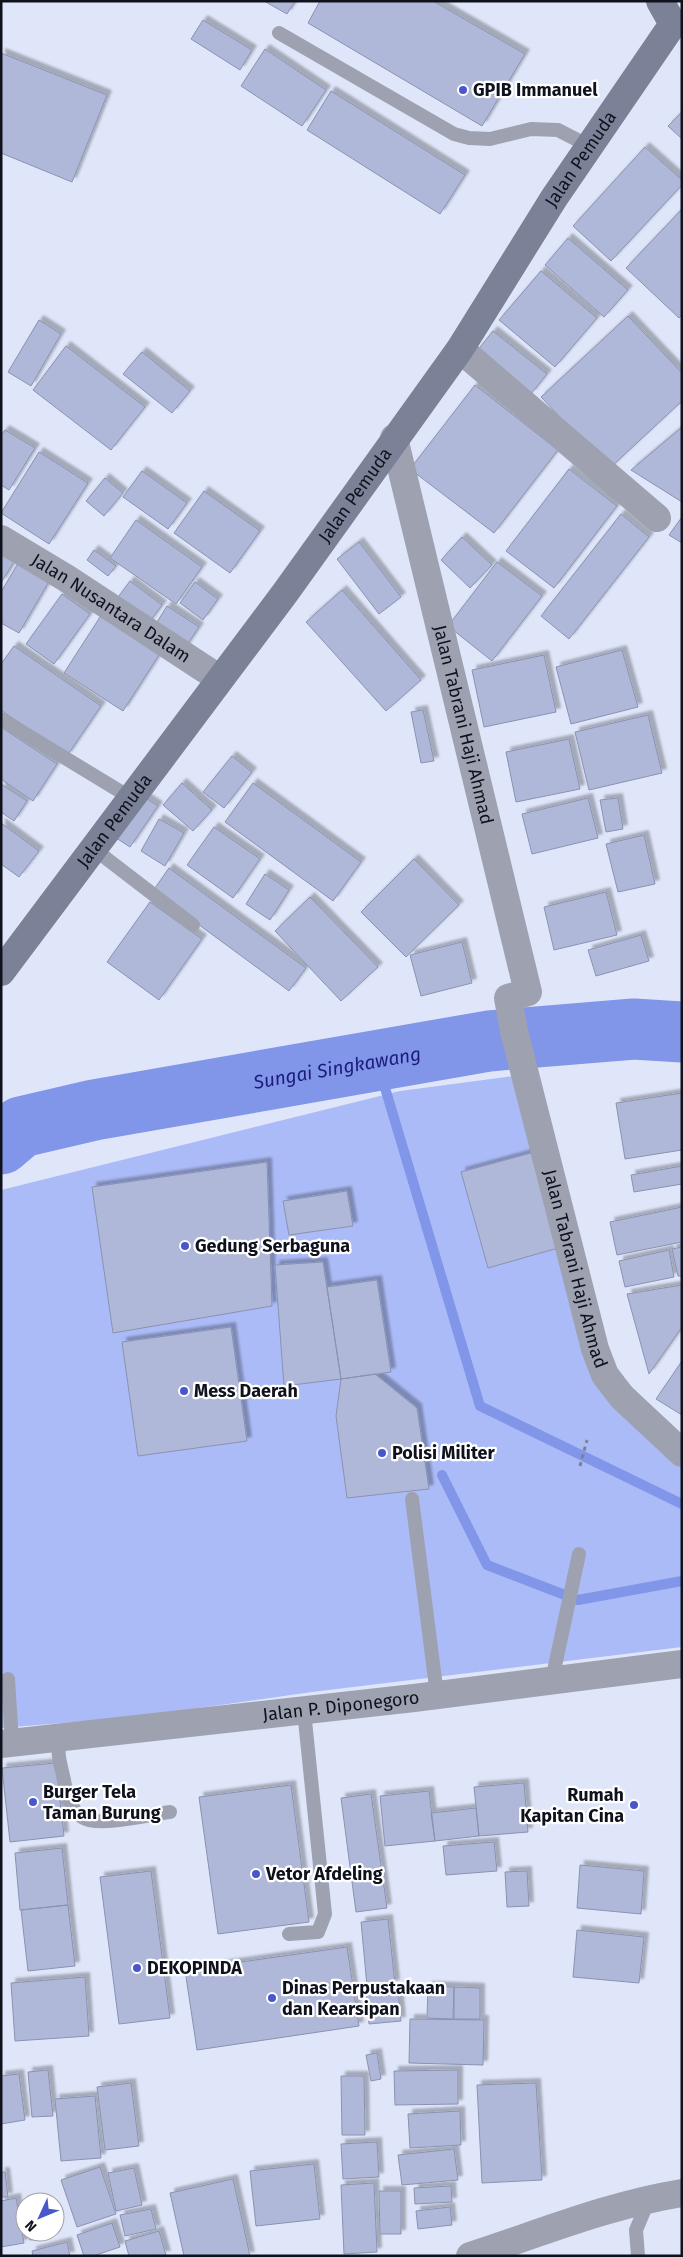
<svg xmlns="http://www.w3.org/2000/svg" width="683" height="2257" viewBox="0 0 683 2257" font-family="'Fira Sans',sans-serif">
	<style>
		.green { fill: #abbbf7 }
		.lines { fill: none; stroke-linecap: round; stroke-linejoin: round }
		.stream { stroke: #8195e9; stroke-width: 10 }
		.river { stroke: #8195e9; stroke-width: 61 }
		.building { fill: #afb8d8; stroke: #8992b1; filter: url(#shadow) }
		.path { stroke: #7d8292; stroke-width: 3; stroke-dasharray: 4 4; stroke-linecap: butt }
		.lane { stroke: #9ea2b0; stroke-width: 14 }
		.street { stroke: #9ea2b0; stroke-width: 28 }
		.secondary { stroke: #7b8196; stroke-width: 28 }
		.poi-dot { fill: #4857cc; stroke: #fff; stroke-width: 2 }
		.labels { text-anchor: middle; stroke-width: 4.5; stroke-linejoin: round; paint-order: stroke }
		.poi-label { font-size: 18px; font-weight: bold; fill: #0f121d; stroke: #fff; text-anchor: start }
		.street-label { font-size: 18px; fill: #0f121d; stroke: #fff }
		.water-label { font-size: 19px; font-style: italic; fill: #1c1b7c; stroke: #fff }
	</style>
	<defs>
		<filter id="shadow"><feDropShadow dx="4.5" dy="-4.5" stdDeviation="1" flood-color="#0004"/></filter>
	</defs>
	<rect width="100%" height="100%" fill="#e0e6fa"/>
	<path class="green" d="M537,1073L612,1368L682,1436V1647L312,1692L135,1717L1,1728V1190L400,1091Z"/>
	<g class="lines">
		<path class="stream" d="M377,1061L480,1406L682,1504
			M442,1475L487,1565L578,1600L682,1581"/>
		<path class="river" id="s1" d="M1,1144L21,1127L94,1110L489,1041L634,1029L682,1032"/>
	</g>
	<path class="building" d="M264,1H295L287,14Z
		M320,1H433L525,54L482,126L308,23Z
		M203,20L252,50L240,70L191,39Z
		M265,49L326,90L302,126L241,86Z
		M1,53L107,95L72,182L1,153Z
		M331,91L465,175L440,214L307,130Z
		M682,112V139L668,126Z
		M645,147L682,180V185L611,261L573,226Z
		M682,209V315L679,318L626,268Z
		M568,238L628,290L604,317L545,265Z
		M541,271L597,318L555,367L499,320Z
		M628,316L682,373V401L609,469L541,397Z
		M39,320L61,334L31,386L8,372Z
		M493,331L547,374L531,394L477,351Z
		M66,346L145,407L111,450L33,390Z
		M142,352L190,391L172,413L123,374Z
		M475,385L558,450L494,533L410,469Z
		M682,427V502L631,470Z
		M5,430L35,448L9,490L1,485V435Z
		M39,452L88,483L49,544L1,513Z
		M569,469L617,506L554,588L506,551Z
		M142,471L187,503L168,529L123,497Z
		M105,478L123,493L104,516L86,501Z
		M204,491L260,531L230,573L174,533Z
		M621,514L649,537L569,639L541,616Z
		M682,517V543L669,535Z
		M136,520L202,567L176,604L110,558Z
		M462,537L492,565L470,588L441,560Z
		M359,542L401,597L379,614L337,559Z
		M94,550L116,566L108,576L87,560Z
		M1,552L15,560L1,583Z
		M20,560L51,578L19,633L1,623V592Z
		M497,562L542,596L492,661L448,626Z
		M130,581L162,605L148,624L116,600Z
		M195,582L218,599L203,620L180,603Z
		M342,590L421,680L386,711L306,622Z
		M62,594L90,614L54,664L26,644Z
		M167,606L199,627L183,651L152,630Z
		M102,614L161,652L123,711L64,673Z
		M14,646L101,706L67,756L1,710V664Z
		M622,650L638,707L571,724L556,667Z
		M544,655L556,712L484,727L472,670Z
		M423,710L434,761L421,763L411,712Z
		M648,715L662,773L589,790L575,732Z
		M1,727L57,764L33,801L1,779Z
		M569,739L580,789L516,802L506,752Z
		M232,756L252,772L224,808L203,792Z
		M182,783L212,810L193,831L163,805Z
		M253,783L361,862L333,901L225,822Z
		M1,784L27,801L14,821L1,812Z
		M141,795L158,806L130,847L113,836Z
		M588,798L598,838L532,854L522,814Z
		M618,798L623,829L606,832L600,800Z
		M159,819L184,833L165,866L141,851Z
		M1,823L39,851L19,877L1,864Z
		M214,827L260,859L233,898L187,865Z
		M644,835L655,884L618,892L606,844Z
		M414,859L459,905L406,957L361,912Z
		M169,868L306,968L289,991L153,891Z
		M265,874L289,890L270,920L246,904Z
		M606,892L617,935L554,950L544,907Z
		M310,897L378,967L341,1001L275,931Z
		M150,902L202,939L159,1000L107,962Z
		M641,935L649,961L596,976L588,950Z
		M462,942L472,983L421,996L410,955Z
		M682,1093V1150L625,1159L616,1103Z
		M531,1153L558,1248L488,1268L461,1172Z
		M267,1162L272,1306L113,1333L92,1187Z
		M682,1166V1184L634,1192L631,1175Z
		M347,1191L353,1226L289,1235L283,1201Z
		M682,1207V1242L617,1255L610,1222Z
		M682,1247V1276H678L672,1249Z
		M669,1250L674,1277L625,1287L619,1261Z
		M323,1262L341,1379L284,1386L275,1265Z
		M377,1280L391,1372L341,1379L327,1287Z
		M682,1285V1327L649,1374L627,1294Z
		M231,1327L247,1441L138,1456L122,1342Z
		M682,1361V1415L656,1399Z
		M375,1374L417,1408L429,1489L347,1498L336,1416L341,1379Z
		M56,1763L64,1836L10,1842L2,1768Z
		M524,1783L528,1832L479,1836L474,1787Z
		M291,1785L309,1922L218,1934L199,1797Z
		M429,1791L435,1841L385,1846L380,1796Z
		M371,1794L387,1908L356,1912L341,1798Z
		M476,1808L479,1836L435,1841L431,1813Z
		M494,1842L497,1871L446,1875L443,1846Z
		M62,1848L68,1905L20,1910L15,1853Z
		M580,1865L644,1871L641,1914L577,1908Z
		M151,1871L170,2018L119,2024L100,1877Z
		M527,1871L529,1906L507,1907L505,1872Z
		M68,1905L75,1966L28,1971L21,1910Z
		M388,1919L395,1984L367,1986L361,1922Z
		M577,1930L644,1937L639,1983L573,1977Z
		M347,1947L359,2026L197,2050L185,1970Z
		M85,1977L89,2036L15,2041L11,1983Z
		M428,1986L454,1987L453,2019L427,2018Z
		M454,1987L480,1988V2019H454Z
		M398,1990L401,2021L369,2024L366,1993Z
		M410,2019L484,2020L483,2065L409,2063Z
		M377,2053L381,2079L371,2081L366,2055Z
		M48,2070L53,2116L32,2117L28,2072Z
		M458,2070V2104L395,2105L394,2071Z
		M19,2074L25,2120L1,2124V2076Z
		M341,2076H364L365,2135H342Z
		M131,2083L139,2146L105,2150L97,2087Z
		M536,2083L542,2180L482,2183L477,2085Z
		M95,2096L101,2158L61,2161L55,2099Z
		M460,2111L461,2145L410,2148L408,2114Z
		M377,2142L379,2177L343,2179L341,2144Z
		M454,2149L458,2180L402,2185L398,2155Z
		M314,2164L320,2219L256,2226L250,2171Z
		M100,2167L116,2214L77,2227L61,2180Z
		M134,2168L142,2205L116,2211L108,2173Z
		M1,2172H5L8,2197H1Z
		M233,2179L250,2256H184L170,2193Z
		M374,2183L377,2252L344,2254L341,2185Z
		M451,2186L452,2202L415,2204L414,2188Z
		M379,2191H401V2234H380Z
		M16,2198L24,2243L1,2247V2201Z
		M450,2207L452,2225L418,2229L416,2211Z
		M151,2209L156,2229L125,2236L120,2215Z
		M112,2223L120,2247L93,2256H84L77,2235Z
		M159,2231L166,2255L129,2256L125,2241Z
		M28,2232H53L54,2236L30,2240Z
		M67,2242L70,2256H33L32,2251Z"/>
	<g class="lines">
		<path class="path" d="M580,1466L587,1440"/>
		<path class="lane" d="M279,33L454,134L469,138L490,139L531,129L558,130L589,146
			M1,719L131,798
			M94,849L193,925
			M412,1499L437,1695
			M8,1679L12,1742
			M552,1680L579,1554
			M60,1738C56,1752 61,1766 64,1780C66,1793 71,1810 82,1817C97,1828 151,1814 170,1812
			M289,1934L318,1932L325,1914L304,1711
			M638,2256L636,2230L649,2199"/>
		<g class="street">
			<path d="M460,349L657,518"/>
			<path id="s2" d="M394,438L528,992L508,998L514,1031L595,1349L605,1375L622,1397L682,1453"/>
			<path id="s3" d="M1,539L66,578L220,679"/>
			<path id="s4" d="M1,1744L414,1698L682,1664"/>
			<path d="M470,2256C541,2233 608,2205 682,2193"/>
		</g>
		<path class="secondary" id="s5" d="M1,972L285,593L460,349L554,198L673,24L660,1"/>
	</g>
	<g class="poi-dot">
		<circle cx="463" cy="90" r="5"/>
		<circle cx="185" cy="1246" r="5"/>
		<circle cx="184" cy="1391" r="5"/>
		<circle cx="382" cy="1453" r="5"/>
		<circle cx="33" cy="1802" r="5"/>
		<circle cx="634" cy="1805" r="5"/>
		<circle cx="256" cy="1874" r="5"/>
		<circle cx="137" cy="1968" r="5"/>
		<circle cx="272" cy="1998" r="5"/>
	</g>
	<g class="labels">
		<g class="poi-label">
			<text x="473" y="96">GPIB Immanuel</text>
			<text x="195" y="1252">Gedung Serbaguna</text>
			<text x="194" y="1397">Mess Daerah</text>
			<text x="392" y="1459">Polisi Militer</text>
			<text x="43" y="1798">Burger Tela<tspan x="43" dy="21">Taman Burung</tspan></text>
			<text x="624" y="1801" text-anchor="end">Rumah<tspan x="624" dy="21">Kapitan Cina</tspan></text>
			<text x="266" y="1880">Vetor Afdeling</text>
			<text x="147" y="1974">DEKOPINDA</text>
			<text x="282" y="1994">Dinas Perpustakaan<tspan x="282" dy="21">dan Kearsipan</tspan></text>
		</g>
		<g class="street-label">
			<text dy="6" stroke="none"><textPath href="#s5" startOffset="999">Jalan Pemuda</textPath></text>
			<text dy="6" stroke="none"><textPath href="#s5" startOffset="594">Jalan Pemuda</textPath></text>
			<text dy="6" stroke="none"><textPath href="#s3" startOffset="130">Jalan Nusantara Dalam</textPath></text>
			<text dy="6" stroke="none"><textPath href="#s2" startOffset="295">Jalan Tabrani Haji Ahmad</textPath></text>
			<text dy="6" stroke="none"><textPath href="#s5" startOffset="189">Jalan Pemuda</textPath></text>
			<text dy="6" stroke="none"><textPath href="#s2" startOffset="870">Jalan Tabrani Haji Ahmad</textPath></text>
			<text dy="6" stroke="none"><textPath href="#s4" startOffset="342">Jalan P. Diponegoro</textPath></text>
		</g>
		<g class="water-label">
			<text dy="7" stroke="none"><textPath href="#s1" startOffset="348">Sungai Singkawang</textPath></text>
		</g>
	</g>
	<rect width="683" height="2257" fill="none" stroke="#0f121d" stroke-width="5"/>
	<g transform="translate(40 2217) rotate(226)"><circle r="24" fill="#ffffff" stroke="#9fa0a5"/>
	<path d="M0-4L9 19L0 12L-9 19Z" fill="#4857cc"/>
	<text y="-8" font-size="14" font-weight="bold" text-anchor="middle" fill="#0f121d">N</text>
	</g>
</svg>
